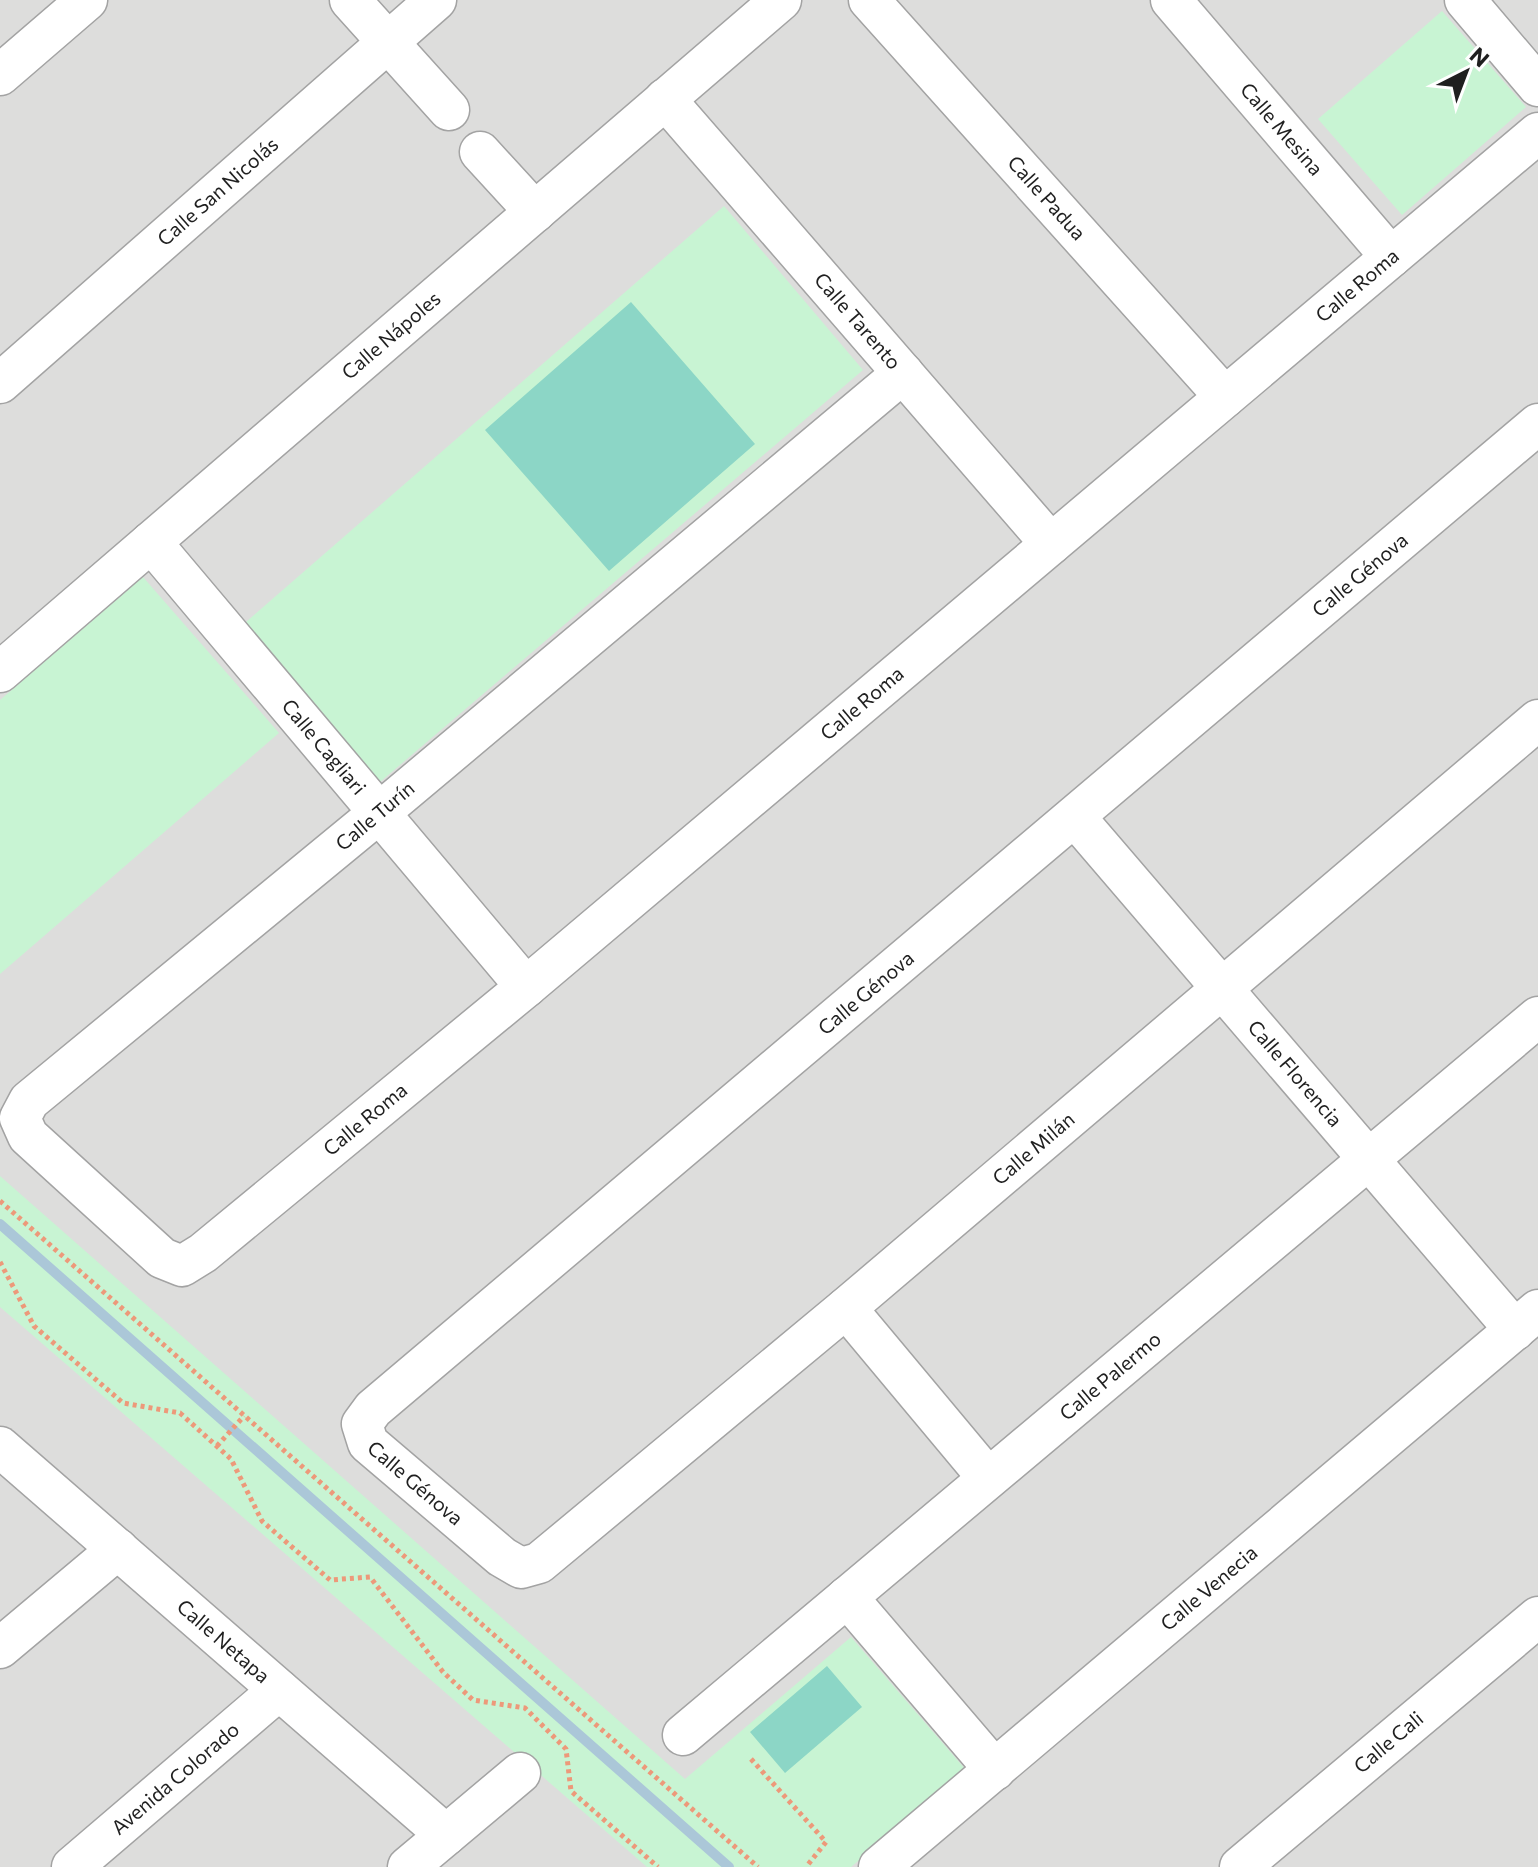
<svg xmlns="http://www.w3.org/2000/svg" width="1538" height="1867" viewBox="0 0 1538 1867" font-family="Commissioner,sans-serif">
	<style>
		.residential { fill: #dddddc }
		.park { fill: #c8f4d3 }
		.pitch { fill: #8cd6c6 }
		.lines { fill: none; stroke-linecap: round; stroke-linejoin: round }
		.stream { stroke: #abc7d8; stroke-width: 10 }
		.street-casing { stroke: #a3a3a3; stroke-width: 43 }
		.path { stroke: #ed997a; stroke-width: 5; stroke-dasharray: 4 4; stroke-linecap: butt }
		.street { stroke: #fff; stroke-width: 40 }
		.labels { text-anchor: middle; stroke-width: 6; stroke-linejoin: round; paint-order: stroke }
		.street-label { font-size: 20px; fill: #1f1f1f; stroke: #fff }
	</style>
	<rect width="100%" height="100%" fill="#efeee7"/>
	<path class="residential" d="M0,0H1538V1867H0Z"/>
	<path class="park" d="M1442,11L1526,107L1402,215L1318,119Z
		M724,206L863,370L380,782L246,622Z
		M143,577L279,733L0,974V700Z
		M0,1176L685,1779L851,1637L966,1770L851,1867H647L0,1307Z"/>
	<path class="pitch" d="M631,302L755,444L609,571L485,430Z
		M827,1666L862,1707L785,1773L750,1732Z"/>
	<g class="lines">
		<path class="stream" d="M0,1224L729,1867"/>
		<g class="street-casing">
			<g id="street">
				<path d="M350,0L449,110"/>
				<path id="s1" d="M869,0L1225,397"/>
				<path id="s2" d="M1171,0L1391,257"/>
				<path d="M1465,0L1538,86"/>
				<path d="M0,75L87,0"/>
				<path id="s3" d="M665,99L1051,544"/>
				<path d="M480,152L535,212"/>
				<path id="s4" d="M903,373L379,813L29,1101L20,1118L28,1136L162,1258L182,1266L203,1253L526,987L1538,133"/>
				<path id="s5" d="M0,383L436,0"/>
				<path id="s6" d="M1538,424L373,1409L362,1424L368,1443L502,1557L521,1568L539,1563L846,1308L1538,720"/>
				<path id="s7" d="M151,542L526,987"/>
				<path id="s8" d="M0,672L781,0"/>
				<path id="s9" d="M1075,817L1515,1330"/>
				<path d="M846,1308L988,1478"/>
				<path id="s10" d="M0,1447L446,1835"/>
				<path d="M847,1597L995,1770"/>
				<path d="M0,1648L118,1549"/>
				<path id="s11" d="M683,1735L1538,1017"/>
				<path id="s12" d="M72,1867L279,1690"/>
				<path d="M408,1867L520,1773"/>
				<path id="s13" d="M879,1867L1538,1310"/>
				<path id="s14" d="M1240,1867L1538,1617"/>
			</g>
		</g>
		<path class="path" d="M0,1201L758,1867
			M0,1262L34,1326L123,1403L180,1413L231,1459L262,1521L330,1580L370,1577L443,1672L473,1700L525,1708L566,1749L571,1791L658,1867
			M217,1446L244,1416
			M751,1759L826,1842L806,1867"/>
		<use href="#street" class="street"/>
	</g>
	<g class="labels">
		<g class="street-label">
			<text dy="7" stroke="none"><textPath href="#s2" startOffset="170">Calle Mesina</textPath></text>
			<text dy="7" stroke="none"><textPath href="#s5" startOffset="290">Calle San Nicolás</textPath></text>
			<text dy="7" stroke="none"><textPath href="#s1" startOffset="266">Calle Padua</textPath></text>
			<text dy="7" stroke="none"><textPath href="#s4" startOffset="2910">Calle Roma</textPath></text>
			<text dy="7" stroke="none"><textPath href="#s3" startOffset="294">Calle Tarento</textPath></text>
			<text dy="7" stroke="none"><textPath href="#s8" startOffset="516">Calle Nápoles</textPath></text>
			<text transform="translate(1360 575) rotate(-40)" y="7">Calle Génova</text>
			<text dy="7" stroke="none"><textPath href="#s4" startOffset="2262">Calle Roma</textPath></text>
			<text dy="7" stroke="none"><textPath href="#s7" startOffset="268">Calle Cagliari</textPath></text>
			<text transform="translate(375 816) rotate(-40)" y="7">Calle Turín</text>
			<text transform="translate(866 993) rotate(-40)" y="7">Calle Génova</text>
			<text dy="7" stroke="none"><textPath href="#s9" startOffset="338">Calle Florencia</textPath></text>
			<text dy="7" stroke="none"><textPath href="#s4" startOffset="1614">Calle Roma</textPath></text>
			<text dy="7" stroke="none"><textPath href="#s6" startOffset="2426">Calle Milán</textPath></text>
			<text dy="7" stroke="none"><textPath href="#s11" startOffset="558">Calle Palermo</textPath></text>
			<text dy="7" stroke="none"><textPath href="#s6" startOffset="1626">Calle Génova</textPath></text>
			<text dy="7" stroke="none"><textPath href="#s13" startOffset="432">Calle Venecia</textPath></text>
			<text dy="7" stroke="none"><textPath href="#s10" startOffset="296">Calle Netapa</textPath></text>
			<text dy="7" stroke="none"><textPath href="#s14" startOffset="194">Calle Cali</textPath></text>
			<text dy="7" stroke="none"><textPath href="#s12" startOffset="136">Avenida Colorado</textPath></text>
		</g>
	</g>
	<g transform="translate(1466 72) rotate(42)" stroke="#ffffff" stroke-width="6" paint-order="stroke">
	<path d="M0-6L14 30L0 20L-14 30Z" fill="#1f1f1f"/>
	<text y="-12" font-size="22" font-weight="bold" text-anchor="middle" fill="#1f1f1f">N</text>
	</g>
</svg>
